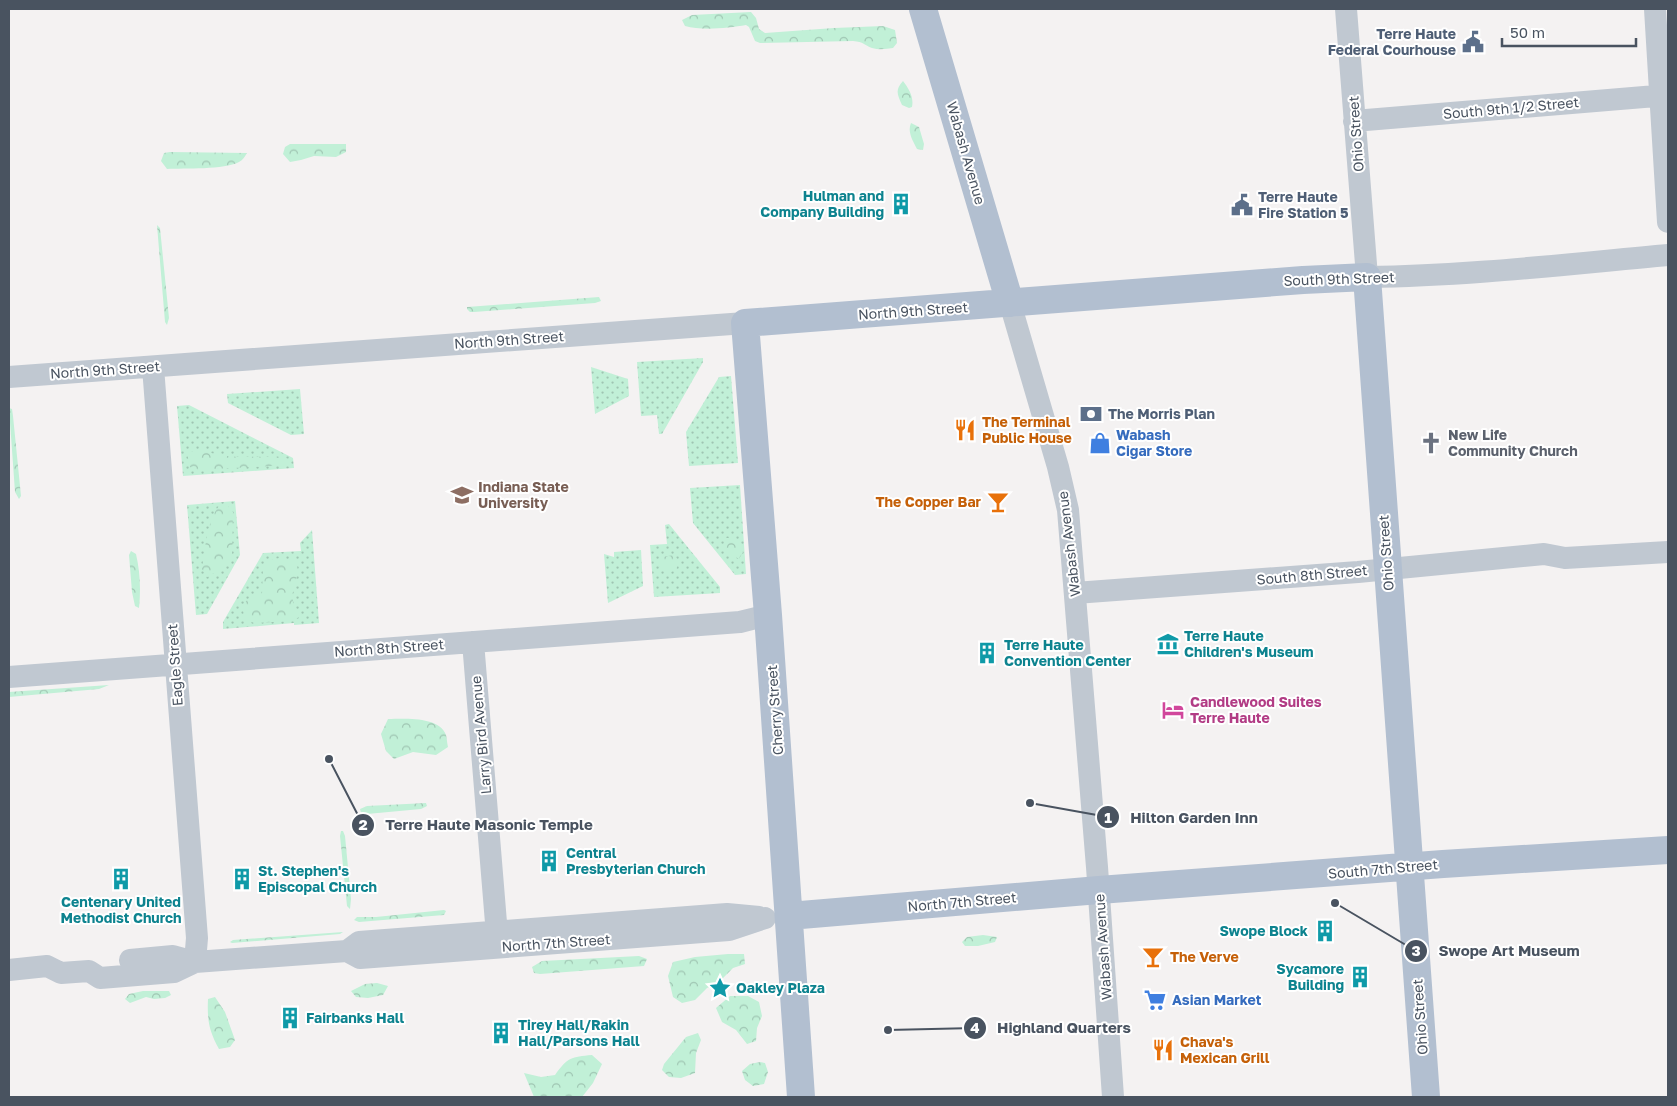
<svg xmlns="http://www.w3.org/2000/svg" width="1677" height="1106" viewBox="0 0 1677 1106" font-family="'Golos Text',sans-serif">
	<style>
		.grass { fill: url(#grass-dots) }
		.forest { fill: url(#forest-crowns) }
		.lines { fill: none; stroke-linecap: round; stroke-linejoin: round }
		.minor { stroke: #c0c8d1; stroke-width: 22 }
		.major { stroke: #b2bfd0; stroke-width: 28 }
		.labels { text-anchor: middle; stroke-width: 4; stroke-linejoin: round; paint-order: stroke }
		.service-label { font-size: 14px; font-weight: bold; fill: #4e5e75; stroke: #fff; text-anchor: start }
		.street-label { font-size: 14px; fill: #495360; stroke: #fff }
		.culture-label { font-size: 14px; font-weight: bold; fill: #0d838f; stroke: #fff; text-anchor: start }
		.food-label { font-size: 14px; font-weight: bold; fill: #c56008; stroke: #fff; text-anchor: start }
		.shop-label { font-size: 14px; font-weight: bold; fill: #366cbe; stroke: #fff; text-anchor: start }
		.worship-label { font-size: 14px; font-weight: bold; fill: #5b616d; stroke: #fff; text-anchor: start }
		.education-label { font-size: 14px; font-weight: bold; fill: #785e54; stroke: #fff; text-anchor: start }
		.hotel-label { font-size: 14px; font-weight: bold; fill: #b23c85; stroke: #fff; text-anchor: start }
		.leader { fill: none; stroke: #495360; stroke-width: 2 }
		.callout-dot { fill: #495360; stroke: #fff; stroke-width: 2 }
		.mark-label { font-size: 15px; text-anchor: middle; font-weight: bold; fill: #fff }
		.callout-label { font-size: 15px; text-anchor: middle; font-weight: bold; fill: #495360; stroke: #fff; stroke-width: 4; stroke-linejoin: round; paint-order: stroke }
	</style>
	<defs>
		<pattern id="grass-dots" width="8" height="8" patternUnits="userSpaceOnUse" patternTransform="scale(1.25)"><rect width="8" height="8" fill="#c1f0d7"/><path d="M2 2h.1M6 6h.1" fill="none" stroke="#9fc5b2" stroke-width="1.8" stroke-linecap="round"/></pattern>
		<pattern id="forest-crowns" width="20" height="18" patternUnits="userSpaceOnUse" patternTransform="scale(1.25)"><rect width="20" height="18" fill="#c1f0d7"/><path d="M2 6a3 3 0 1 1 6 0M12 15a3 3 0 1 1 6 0" fill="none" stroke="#9fc5b2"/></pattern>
	</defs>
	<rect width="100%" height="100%" fill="#f4f2f2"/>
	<path class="grass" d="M703,358V362L662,434H659L657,415L641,416L637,362Z
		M591,367L628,379L629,396L595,414Z
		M731,376L738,463L689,466L686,432L719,377Z
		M300,389L304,434L291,435L228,403L227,394Z
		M189,405L293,458L294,468L183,476L177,406Z
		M740,485L746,574L735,575L693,523L690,488Z
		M235,501L240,555L207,614L196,615L187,505Z
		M669,524L720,587V593L654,597L650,545L667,544L665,525Z
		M312,530L319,623L294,625V623L223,629V622L263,553L301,551L300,543Z
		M641,550L643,586L608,603L604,554L614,557V552Z"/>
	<path class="forest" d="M751,12L756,18L759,29L765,33L834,28L883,26L895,30L897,43L893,48C886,49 879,50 872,48C864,45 864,42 853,41L760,43L755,41L749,27L746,25C729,28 702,31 685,26L682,20L692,15Z
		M903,81C909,89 914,97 912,107L909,108L902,105C897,94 895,90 903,81Z
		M911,123L919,127L924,144L923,150L917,149C913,141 907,132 911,123Z
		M290,144H346V152L336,157L314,156L301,160L290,162L283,154L285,147Z
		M170,152L247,153C245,156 243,160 239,162C224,170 185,168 167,169L161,161L164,153Z
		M157,225L160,228L169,318L167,325L165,322Z
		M599,297L601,301L595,303L474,312H470L467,309V307Z
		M9,408L12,409L13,416L21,496L19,499L15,492Z
		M200,449C209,452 218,456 227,456C242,458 281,455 292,460L290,465L198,470L190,467L187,453Z
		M221,504L227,505L233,512L232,556L223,568L207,577L202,569C205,551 207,517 221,504Z
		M724,538H732L739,545L743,552L739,559L732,555L724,546Z
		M131,551L136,554C140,571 141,590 139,608L135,606L132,592L129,555Z
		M674,555L679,561L676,570L667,573L658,565L662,557Z
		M280,558L296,561L298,571L292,596L294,606L302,615L293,621L254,623L245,619L242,606L248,599L262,594L263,568L269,560Z
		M109,685L99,689L9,697V692Z
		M388,719C404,719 439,716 446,735C447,739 447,743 448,747L436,755L413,752L394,759L386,751L381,734Z
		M426,803L427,806L421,809L367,814L361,813L360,809L367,806Z
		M341,831H343L345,836L351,899L350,909L347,906L340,836Z
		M444,910L446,911L444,915L359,922L354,920L357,917H376Z
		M343,932L340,934L232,943L230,942L233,940Z
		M983,935L997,937L995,942L978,946H965L962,942L967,937Z
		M728,954H744L745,964L733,968L718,983L707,988L695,1000L682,1003L673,997L668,976L673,962L695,957Z
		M639,956L647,959L644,966L540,974L534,973L532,967L542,961Z
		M377,983L388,986L383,995L368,998L356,997L351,991L365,984Z
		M143,991H169L171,995L165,998L154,999L146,997L130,1003L125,999L129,994Z
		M730,996H748L759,1002L762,1016L757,1028L756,1041L747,1044L736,1030L722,1022L716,1008Z
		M215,997L225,1012L235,1040L230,1047L219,1049C209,1031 207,1020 208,999Z
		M698,1033L701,1040L696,1053L695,1073L681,1078L669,1077L662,1070L664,1064L686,1037Z
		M592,1055L602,1064L593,1083L582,1097H534L524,1073L541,1077L555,1075C568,1057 571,1057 592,1055Z
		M760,1062L765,1063L768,1072L764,1084L753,1086L745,1080L742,1071L750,1064Z"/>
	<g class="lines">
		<path class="minor" d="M1346,9L1367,277C1467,276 1568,264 1668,255
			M1655,9L1668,222
			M1354,121L1668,95
			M1010,303L1058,467L1068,510L1097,867L1113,1097
			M153,367L197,938L195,962
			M9,377L745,323
			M1075,593L1358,572L1544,554L1565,558L1668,552
			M473,642L498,947
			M9,677L740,622L768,615
			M347,951L359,942L727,914L759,917
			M130,960L173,956L195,962
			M9,970L47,966L61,973L89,971L100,978L174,972L195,962L347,951L360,958L729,930L765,918"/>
		<path class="major" d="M923,9L1010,303
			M789,916L1099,890L1443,864L1668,850
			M801,1097L768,615L745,323L1303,280L1367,277L1426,1097"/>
	</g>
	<defs>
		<g id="civic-bare" transform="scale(1.725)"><path d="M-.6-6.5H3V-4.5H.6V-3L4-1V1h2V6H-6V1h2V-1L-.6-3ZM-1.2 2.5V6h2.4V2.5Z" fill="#5c6f8a" stroke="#fff" stroke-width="2.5" paint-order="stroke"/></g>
		<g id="building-bare" transform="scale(1.725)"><path d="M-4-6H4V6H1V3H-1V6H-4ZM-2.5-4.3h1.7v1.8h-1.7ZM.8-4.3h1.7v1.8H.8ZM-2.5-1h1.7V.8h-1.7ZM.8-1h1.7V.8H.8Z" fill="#0f9aa8" stroke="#fff" stroke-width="2.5" paint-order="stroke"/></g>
		<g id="bank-bare" transform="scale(1.725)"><path d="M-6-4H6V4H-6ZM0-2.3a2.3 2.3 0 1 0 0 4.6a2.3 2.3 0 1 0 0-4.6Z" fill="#5c6f8a" stroke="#fff" stroke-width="2.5" paint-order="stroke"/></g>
		<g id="restaurant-bare" transform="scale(1.725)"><path d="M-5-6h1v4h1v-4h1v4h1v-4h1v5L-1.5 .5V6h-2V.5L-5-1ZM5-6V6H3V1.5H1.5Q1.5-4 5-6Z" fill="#e8710a" stroke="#fff" stroke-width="2.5" paint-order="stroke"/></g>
		<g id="shop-bare" transform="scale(1.725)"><path d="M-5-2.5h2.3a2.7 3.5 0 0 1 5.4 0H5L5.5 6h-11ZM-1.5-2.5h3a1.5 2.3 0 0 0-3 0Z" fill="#3f7fe0" stroke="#fff" stroke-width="2.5" paint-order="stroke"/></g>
		<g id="church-bare" transform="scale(1.725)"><path d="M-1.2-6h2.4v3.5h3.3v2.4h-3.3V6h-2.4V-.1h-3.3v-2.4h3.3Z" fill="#6b7280" stroke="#fff" stroke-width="2.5" paint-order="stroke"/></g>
		<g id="university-bare" transform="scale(1.725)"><path d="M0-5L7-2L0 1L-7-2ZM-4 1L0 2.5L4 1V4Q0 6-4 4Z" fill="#8d6e63" stroke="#fff" stroke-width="2.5" paint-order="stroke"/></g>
		<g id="bar-bare" transform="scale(1.725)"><path d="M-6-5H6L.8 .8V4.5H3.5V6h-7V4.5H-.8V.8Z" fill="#e8710a" stroke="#fff" stroke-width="2.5" paint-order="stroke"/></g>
		<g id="museum-bare" transform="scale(1.725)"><path d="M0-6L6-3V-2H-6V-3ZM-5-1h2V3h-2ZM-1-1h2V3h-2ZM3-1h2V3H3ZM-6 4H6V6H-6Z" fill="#0f9aa8" stroke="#fff" stroke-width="2.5" paint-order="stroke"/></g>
		<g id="hotel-bare" transform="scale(1.725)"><path d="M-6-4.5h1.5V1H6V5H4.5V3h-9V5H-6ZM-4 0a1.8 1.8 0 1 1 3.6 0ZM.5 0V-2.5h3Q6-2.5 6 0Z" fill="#d1479c" stroke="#fff" stroke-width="2.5" paint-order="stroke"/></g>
		<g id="sight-bare" transform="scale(1.725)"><path d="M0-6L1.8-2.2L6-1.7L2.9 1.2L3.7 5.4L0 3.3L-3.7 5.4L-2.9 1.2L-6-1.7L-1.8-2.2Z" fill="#0f9aa8" stroke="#fff" stroke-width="2.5" paint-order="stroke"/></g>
		<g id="supermarket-bare" transform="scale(1.725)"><path d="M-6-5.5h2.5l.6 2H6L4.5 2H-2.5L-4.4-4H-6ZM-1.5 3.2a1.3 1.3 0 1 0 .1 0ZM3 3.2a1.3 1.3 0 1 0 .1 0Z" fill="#3f7fe0" stroke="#fff" stroke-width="2.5" paint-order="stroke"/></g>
	</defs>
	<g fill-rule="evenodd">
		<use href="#civic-bare" x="1473" y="42"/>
		<use href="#building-bare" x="901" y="204"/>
		<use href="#civic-bare" x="1242" y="205"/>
		<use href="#bank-bare" x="1091" y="414"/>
		<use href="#restaurant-bare" x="965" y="430"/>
		<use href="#shop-bare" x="1100" y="443"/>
		<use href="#church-bare" x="1431" y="443"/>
		<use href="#university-bare" x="462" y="495"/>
		<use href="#bar-bare" x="998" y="502"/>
		<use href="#museum-bare" x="1168" y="644"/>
		<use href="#building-bare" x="987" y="653"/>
		<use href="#hotel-bare" x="1173" y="710"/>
		<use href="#building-bare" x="549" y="861"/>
		<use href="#building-bare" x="121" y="879"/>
		<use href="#building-bare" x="242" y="879"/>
		<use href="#building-bare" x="1325" y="931"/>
		<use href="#bar-bare" x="1153" y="957"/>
		<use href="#building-bare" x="1360" y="977"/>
		<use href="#sight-bare" x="720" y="988"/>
		<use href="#supermarket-bare" x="1155" y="1000"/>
		<use href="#building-bare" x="290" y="1018"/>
		<use href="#building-bare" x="501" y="1033"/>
		<use href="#restaurant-bare" x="1163" y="1050"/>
	</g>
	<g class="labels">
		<g class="service-label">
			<text x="1456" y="39" text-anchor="end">Terre Haute<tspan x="1456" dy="16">Federal Courhouse</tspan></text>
			<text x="1258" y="202">Terre Haute<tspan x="1258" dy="16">Fire Station 5</tspan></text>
			<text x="1108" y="419">The Morris Plan</text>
		</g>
		<g class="street-label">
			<text transform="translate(1511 108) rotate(-5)" y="5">South 9th 1/2 Street</text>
			<text transform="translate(1356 134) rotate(-94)" y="5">Ohio Street</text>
			<text transform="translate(966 153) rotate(74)" y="5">Wabash Avenue</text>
			<text transform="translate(1339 279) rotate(-2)" y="5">South 9th Street</text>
			<text transform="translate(913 311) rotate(-4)" y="5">North 9th Street</text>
			<text transform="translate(509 340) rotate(-4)" y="5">North 9th Street</text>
			<text transform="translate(105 370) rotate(-4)" y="5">North 9th Street</text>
			<text transform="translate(1069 544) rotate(-97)" y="5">Wabash Avenue</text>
			<text transform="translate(1386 553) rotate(-94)" y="5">Ohio Street</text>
			<text transform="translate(1312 575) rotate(-5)" y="5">South 8th Street</text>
			<text transform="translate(389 648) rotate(-4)" y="5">North 8th Street</text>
			<text transform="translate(175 665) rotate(-94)" y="5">Eagle Street</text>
			<text transform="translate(775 710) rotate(-94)" y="5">Cherry Street</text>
			<text transform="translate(481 735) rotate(-95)" y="5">Larry Bird Avenue</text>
			<text transform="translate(1383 869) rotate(-5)" y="5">South 7th Street</text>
			<text transform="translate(962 902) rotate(-5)" y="5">North 7th Street</text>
			<text transform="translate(556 943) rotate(-4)" y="5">North 7th Street</text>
			<text transform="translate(1103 947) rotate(-94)" y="5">Wabash Avenue</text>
			<text transform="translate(1420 1017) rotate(-94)" y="5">Ohio Street</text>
		</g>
		<g class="culture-label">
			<text x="884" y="201" text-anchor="end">Hulman and<tspan x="884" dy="16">Company Building</tspan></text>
			<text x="1184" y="641">Terre Haute<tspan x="1184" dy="16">Children's Museum</tspan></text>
			<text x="1004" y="650">Terre Haute<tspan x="1004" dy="16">Convention Center</tspan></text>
			<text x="566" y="858">Central<tspan x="566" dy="16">Presbyterian Church</tspan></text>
			<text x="258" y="876">St. Stephen's<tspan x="258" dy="16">Episcopal Church</tspan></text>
			<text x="121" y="907" text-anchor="middle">Centenary United<tspan x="121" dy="16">Methodist Church</tspan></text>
			<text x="1308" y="936" text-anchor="end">Swope Block</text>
			<text x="1344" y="974" text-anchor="end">Sycamore<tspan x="1344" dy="16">Building</tspan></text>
			<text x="736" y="993">Oakley Plaza</text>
			<text x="306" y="1023">Fairbanks Hall</text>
			<text x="518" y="1030">Tirey Hall/Rakin<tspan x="518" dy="16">Hall/Parsons Hall</tspan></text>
		</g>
		<g class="food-label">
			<text x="982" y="427">The Terminal<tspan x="982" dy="16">Public House</tspan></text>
			<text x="981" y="507" text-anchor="end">The Copper Bar</text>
			<text x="1170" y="962">The Verve</text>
			<text x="1180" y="1047">Chava's<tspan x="1180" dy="16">Mexican Grill</tspan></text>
		</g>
		<g class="shop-label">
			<text x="1116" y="440">Wabash<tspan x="1116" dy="16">Cigar Store</tspan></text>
			<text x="1172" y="1005">Asian Market</text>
		</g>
		<g class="worship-label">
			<text x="1448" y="440">New Life<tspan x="1448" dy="16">Community Church</tspan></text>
		</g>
		<g class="education-label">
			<text x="478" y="492">Indiana State<tspan x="478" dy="16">University</tspan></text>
		</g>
		<g class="hotel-label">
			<text x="1190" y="707">Candlewood Suites<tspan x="1190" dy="16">Terre Haute</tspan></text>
		</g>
	</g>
	<path class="leader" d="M1030 803L1108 817M329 759L363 825M1335 903L1416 951M888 1030L975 1028"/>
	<g class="callout-dot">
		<circle cx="1030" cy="803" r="5"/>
		<circle cx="329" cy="759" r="5"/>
		<circle cx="1335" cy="903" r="5"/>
		<circle cx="888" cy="1030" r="5"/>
		<circle cx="1108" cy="817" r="12"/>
		<circle cx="363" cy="825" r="12"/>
		<circle cx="1416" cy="951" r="12"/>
		<circle cx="975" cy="1028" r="12"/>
	</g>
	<g class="mark-label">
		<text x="1108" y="823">1</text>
		<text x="363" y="830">2</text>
		<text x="1416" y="956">3</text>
		<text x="975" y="1033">4</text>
	</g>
	<g class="callout-label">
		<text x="1194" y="823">Hilton Garden Inn</text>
		<text x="489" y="830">Terre Haute Masonic Temple</text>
		<text x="1509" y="956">Swope Art Museum</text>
		<text x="1064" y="1033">Highland Quarters</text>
	</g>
	<rect width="1677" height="1106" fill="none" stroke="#495360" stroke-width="20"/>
	<path d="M1502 38v8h134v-8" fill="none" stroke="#495360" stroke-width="2.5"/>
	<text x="1510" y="38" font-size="15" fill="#495360" stroke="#ffffff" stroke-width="4" paint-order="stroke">50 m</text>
</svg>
